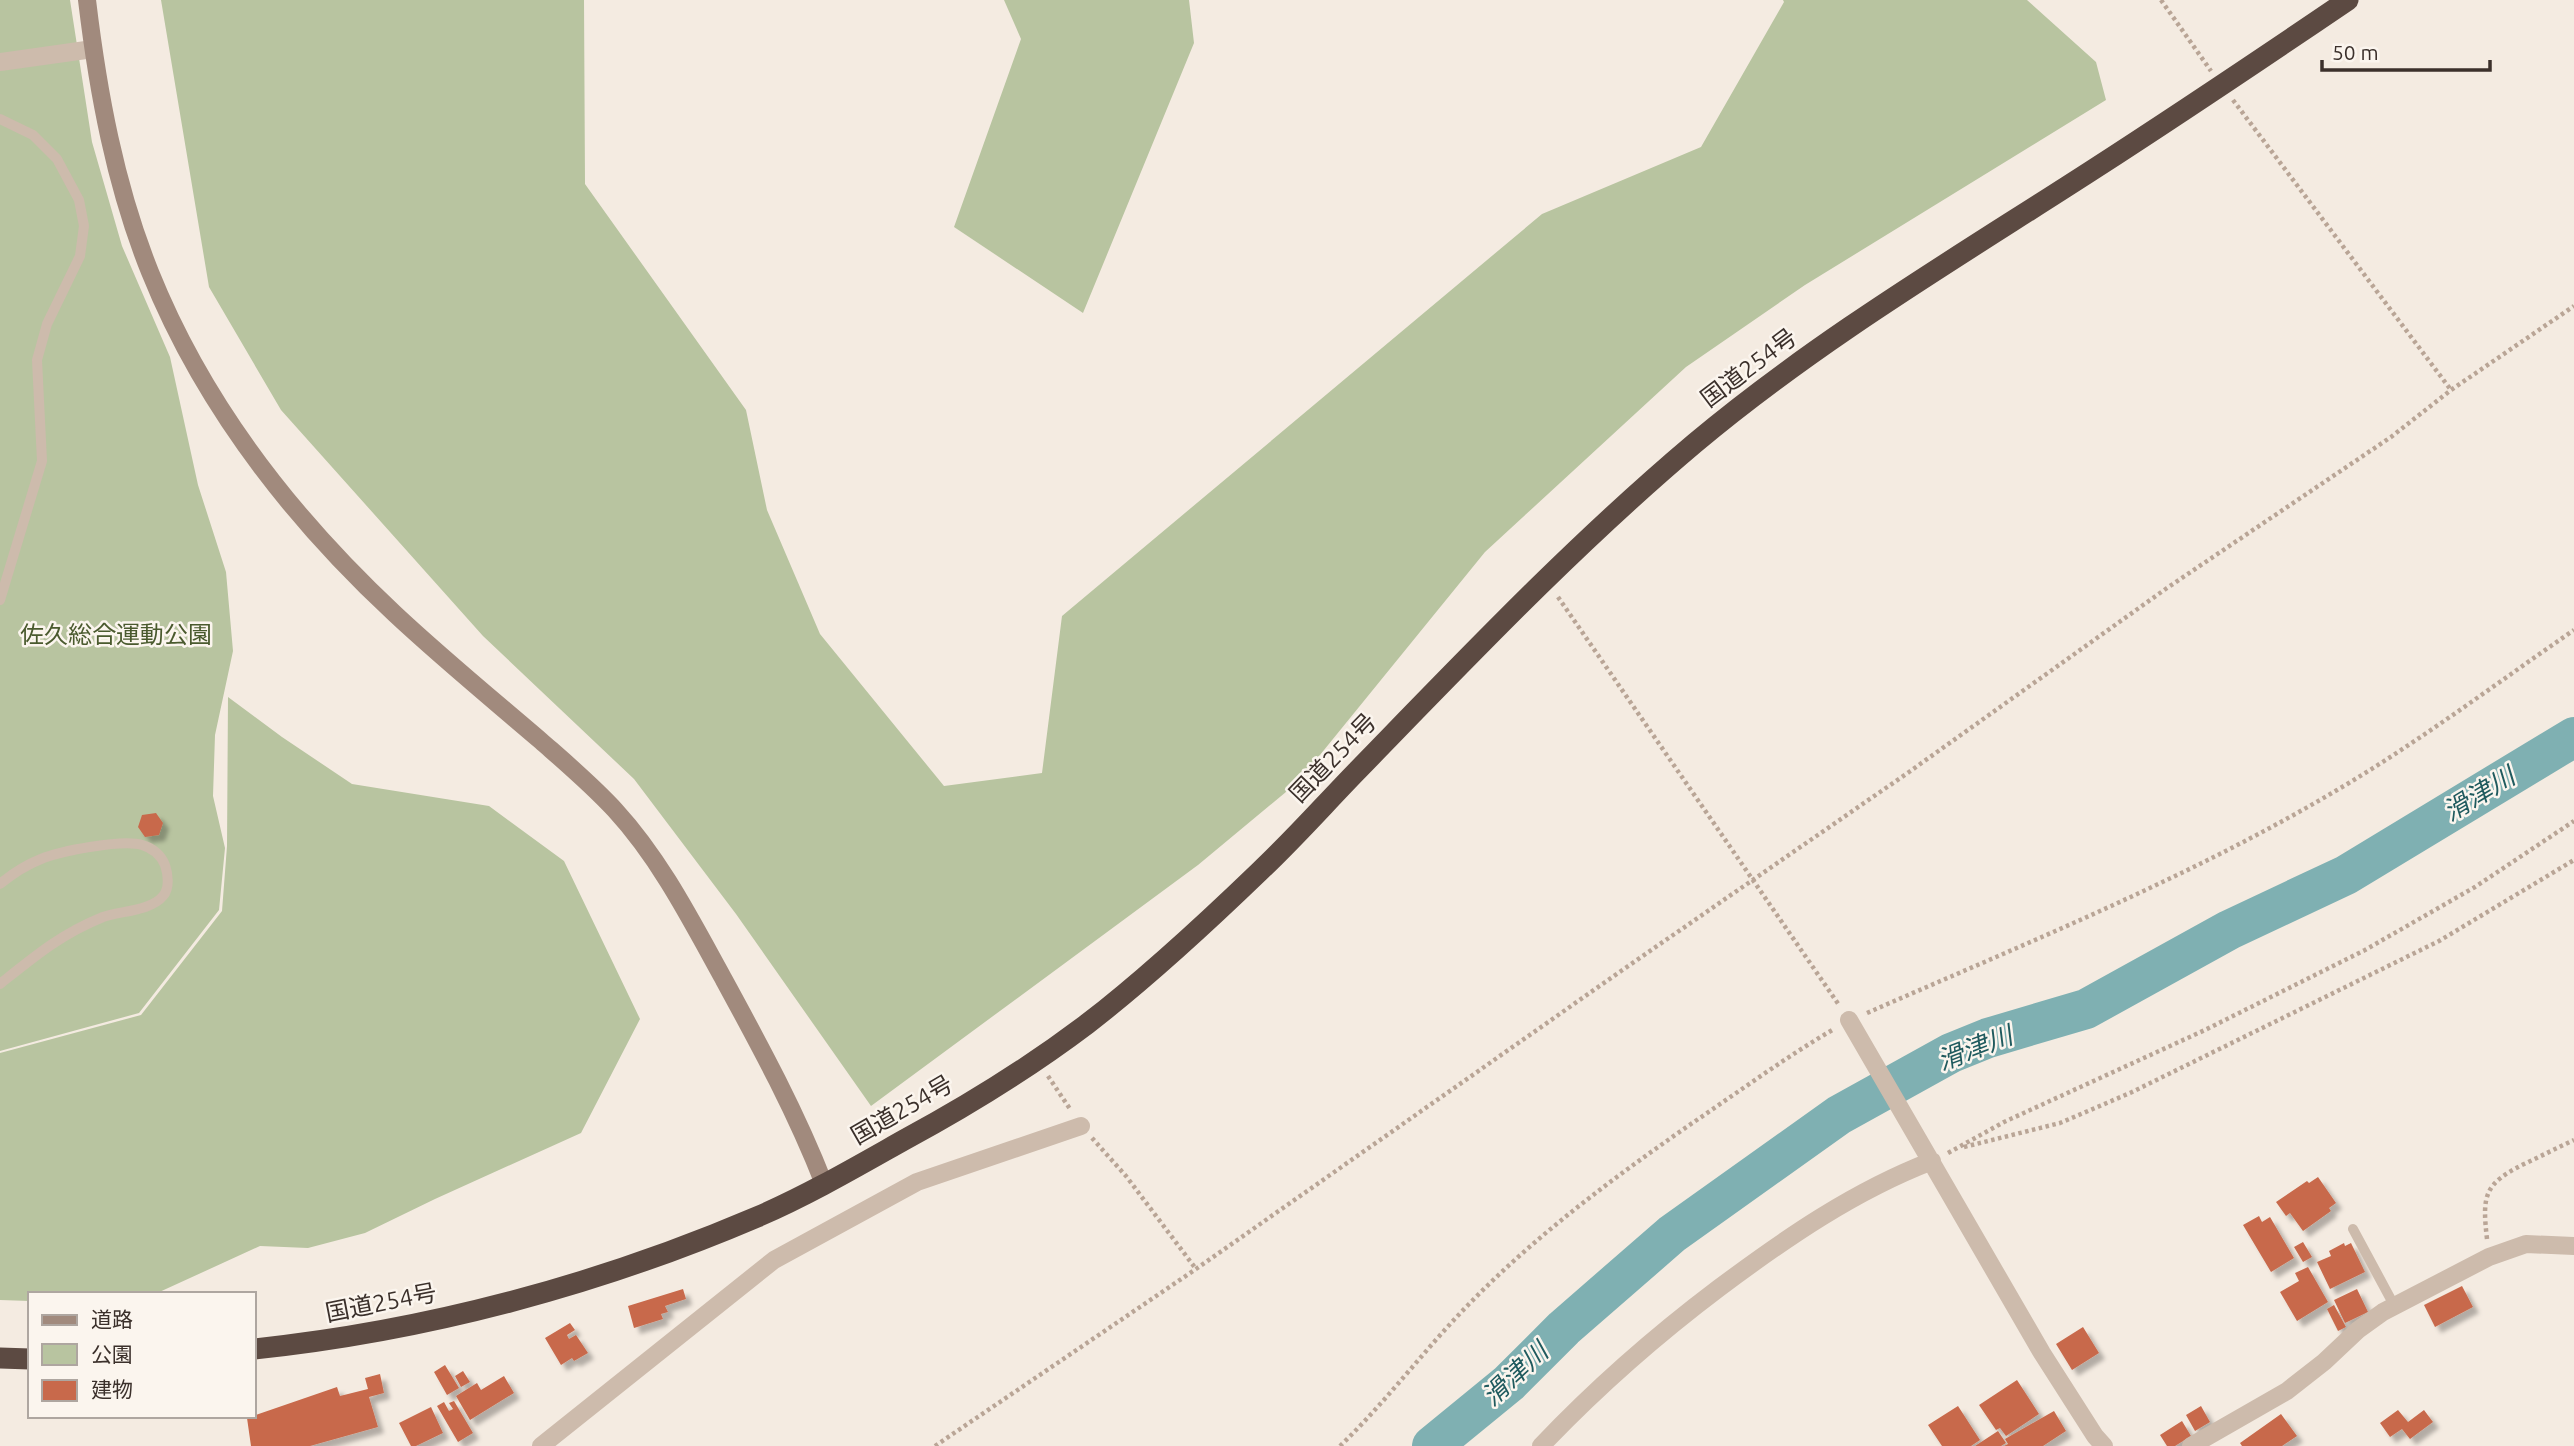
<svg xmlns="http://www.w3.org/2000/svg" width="2574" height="1446" viewBox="0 0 2574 1446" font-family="Ubuntu,'Noto Sans JP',sans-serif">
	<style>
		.green { fill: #b8c4a0 }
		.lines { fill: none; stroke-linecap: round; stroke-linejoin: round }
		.river { stroke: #7fb0b2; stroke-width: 40 }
		.building { fill: #c8694b; filter: url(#shadow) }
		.path { stroke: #b9a596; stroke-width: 4.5; stroke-dasharray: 3.5 3.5; stroke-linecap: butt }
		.lane { stroke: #cdbbac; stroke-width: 10 }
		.street { stroke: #cdbbac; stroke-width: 18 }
		.secondary { stroke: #a18a7d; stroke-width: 18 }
		.highway { stroke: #5c4a42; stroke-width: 21 }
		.labels { text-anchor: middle; stroke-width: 5; stroke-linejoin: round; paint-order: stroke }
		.street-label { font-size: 24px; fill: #3b302b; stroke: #fbf5ee }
		.park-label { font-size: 24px; fill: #4a5a2e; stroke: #fbf5ee }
		.water-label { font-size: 26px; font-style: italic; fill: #1f5a5e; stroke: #fbf5ee }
	</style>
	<defs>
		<filter id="shadow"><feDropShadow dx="6" dy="6" stdDeviation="2" flood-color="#0004"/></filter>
	</defs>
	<rect width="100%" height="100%" fill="#f4ebe1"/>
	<path class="green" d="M0,0H70L92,142L122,246L170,357L198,485L226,572L233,651L215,735L213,796L225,848L219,910L139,1013L0,1051Z
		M161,0H584L585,184L746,410L767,510L820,634L944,786L1042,773L1062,616L1542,214L1701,147L1784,2L1783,0H2027L2096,62L2106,100L1805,285L1686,367L1485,552L1298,782L1198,865L871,1106L736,914L634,779L483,636L281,410L209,287Z
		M1004,0H1189L1194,43L1083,313L954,227L1021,39Z
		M228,697L282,737L352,784L489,806L564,861L640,1019L581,1133L435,1199L365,1233L308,1248L260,1246L155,1294H30V1301L0,1300V1053L141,1015L222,911L227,846Z"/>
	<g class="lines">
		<path class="river" d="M1432,1446L1509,1383L1564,1328L1672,1234L1839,1115L1951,1053L1988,1038L2086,1009L2229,930L2346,875L2574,737"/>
	</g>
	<path class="building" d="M156,813L163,823L159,835L145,837L138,827L142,815Z
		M2318,1177L2336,1203L2329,1208L2331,1211L2303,1231L2290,1213L2286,1216L2276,1202L2307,1181L2309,1183Z
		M2259,1216L2262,1222L2270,1217L2294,1258L2271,1272L2243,1225Z
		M2303,1242L2312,1257L2303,1262L2294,1247Z
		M2344,1243L2345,1246L2351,1243L2365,1272L2330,1289L2317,1262L2331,1256L2329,1251Z
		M2308,1267L2328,1302L2297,1321L2280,1292L2299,1281L2295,1273Z
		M2462,1286L2473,1307L2435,1327L2424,1305Z
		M683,1289L686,1299L665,1306L668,1312L661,1314L663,1319L634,1328L628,1306Z
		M2357,1289L2368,1312L2345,1323L2334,1300Z
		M2334,1305L2346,1327L2338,1331L2327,1309Z
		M570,1323L575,1330L567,1335L569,1339L576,1335L588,1353L574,1361L572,1358L561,1365L545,1338Z
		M2083,1327L2099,1353L2072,1370L2056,1344Z
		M445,1365L459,1388L447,1395L434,1372Z
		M463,1371L470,1382L461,1387L455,1376Z
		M380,1374L384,1393L369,1397L378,1427L310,1446H251L247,1418L337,1387L340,1396L368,1389L365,1378Z
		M504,1376L514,1393L470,1420L456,1396L477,1383L481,1390Z
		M2017,1380L2039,1414L2006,1436L2000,1428L1996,1430L1979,1405Z
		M454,1401L473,1433L458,1442L437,1406L444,1402L449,1411L453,1409L449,1403Z
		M1958,1406L1980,1440L1971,1446H1942L1928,1425Z
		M2201,1406L2210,1422L2195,1431L2186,1415Z
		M431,1407L443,1433L416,1446H411L399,1423Z
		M2398,1410L2408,1422L2424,1410L2433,1422L2410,1439L2402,1429L2390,1437L2380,1423Z
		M2054,1411L2066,1431L2043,1446H2004L2008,1444L2005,1439Z
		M2281,1414L2297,1436L2282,1446H2242L2240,1443Z
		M2182,1421L2191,1436L2175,1446H2167L2160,1435Z
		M1998,1431L2006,1443L2001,1446H1975Z"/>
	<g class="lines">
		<path class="path" d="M2161,0L2211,71
			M2233,100L2451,390
			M1558,597L1839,1005
			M1867,1013C2024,944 2184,880 2332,793C2416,744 2494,685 2574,630
			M1048,1076L1070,1109
			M1092,1138L1126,1176L1196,1269
			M1964,1147L2060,1123L2130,1093L2439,941L2574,860
			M1948,1153L2004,1122L2205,1030L2365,950L2475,887L2574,821
			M2487,1239C2482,1195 2484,1184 2524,1164C2541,1156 2557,1148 2574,1140
			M935,1446L1196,1269L1621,971L1909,772L2167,588L2391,437L2451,390L2574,306
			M1340,1446C1386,1402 1424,1350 1469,1304C1540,1231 1625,1169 1710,1111C1751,1083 1791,1054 1834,1029"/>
		<path class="lane" d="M0,119L33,135L57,159L79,200L84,226L80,256L47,324L37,360L42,461L0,600
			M0,884C12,874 26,865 41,859C60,851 123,839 142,845C152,848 161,855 165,865C168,874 170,888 163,896C151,911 120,911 103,917C61,934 35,956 0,984
			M2353,1229L2395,1307"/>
		<path class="street" d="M0,62L93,49
			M1849,1020L2042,1353L2095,1436L2104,1446
			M541,1446L774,1260L917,1182L1081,1126
			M1541,1446C1597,1387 1654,1337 1719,1288C1786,1238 1854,1191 1932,1161
			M2191,1446L2287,1391L2324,1362L2358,1330L2383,1312L2489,1257L2526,1244L2574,1246"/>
		<path class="secondary" d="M87,0C98,92 115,185 150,272C203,404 292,518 395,614C442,658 492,699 541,741C566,763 592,785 615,810C660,859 691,920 723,978C760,1046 796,1112 824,1184"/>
		<path class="highway" d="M254,1349C426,1331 598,1285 757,1217C808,1195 856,1167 904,1140C967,1106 1030,1067 1087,1024C1147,978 1204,925 1259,872C1293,840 1324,805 1356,772C1466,659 1574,545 1695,443C1819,339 1958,257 2094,169C2179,114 2264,57 2348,0
			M0,1358L30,1359"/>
	</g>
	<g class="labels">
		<g class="street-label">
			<text transform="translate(1749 368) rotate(-37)" y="8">国道254号</text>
			<text transform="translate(1333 758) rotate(-46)" y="8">国道254号</text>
			<text transform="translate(902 1110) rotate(-30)" y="8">国道254号</text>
			<text transform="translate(381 1303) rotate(-11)" y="8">国道254号</text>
		</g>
		<g class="park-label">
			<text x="116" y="643">佐久総合運動公園</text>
		</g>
		<g class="water-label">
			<text transform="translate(2479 794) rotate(-31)" y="9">滑津川</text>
			<text transform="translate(1975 1048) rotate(-21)" y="9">滑津川</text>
			<text transform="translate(1515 1374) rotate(-43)" y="9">滑津川</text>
		</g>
	</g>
	<rect x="28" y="1292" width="228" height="126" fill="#fbf5ee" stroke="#aea6a0" stroke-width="2"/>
	<rect x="42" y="1315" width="35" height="10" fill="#a18a7d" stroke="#aea6a0" stroke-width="2"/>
	<text x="91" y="1327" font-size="21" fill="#3b302b">道路</text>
	<rect x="42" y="1344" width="35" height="21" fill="#b8c4a0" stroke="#aea6a0" stroke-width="2"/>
	<text x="91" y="1362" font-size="21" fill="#3b302b">公園</text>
	<rect x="42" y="1380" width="35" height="21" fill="#c8694b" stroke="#aea6a0" stroke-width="2"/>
	<text x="91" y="1397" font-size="21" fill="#3b302b">建物</text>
	<path d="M2322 60v10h168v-10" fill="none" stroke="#3b302b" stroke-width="3.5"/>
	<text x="2332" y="60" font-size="21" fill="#3b302b" stroke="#fbf5ee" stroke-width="5" paint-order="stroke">50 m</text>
</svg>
